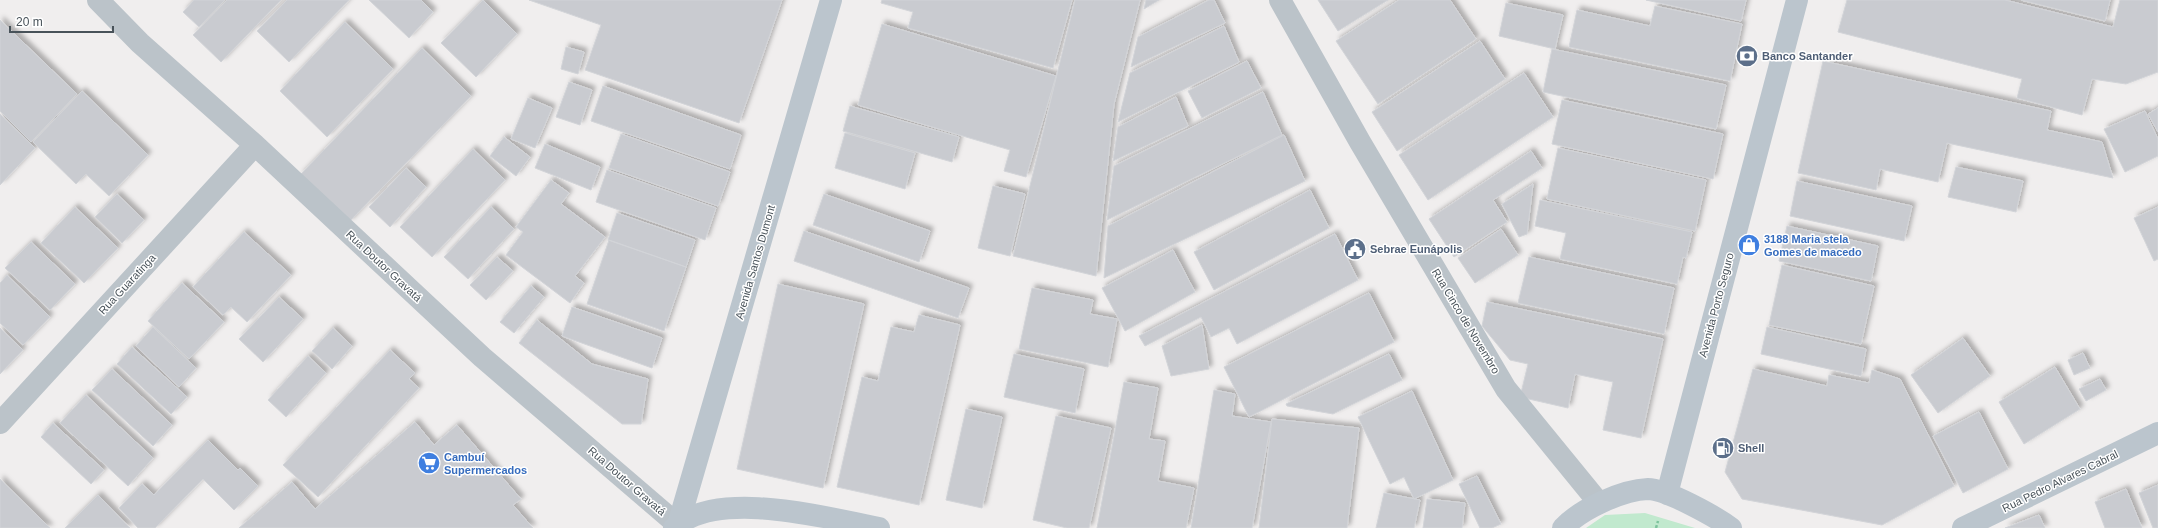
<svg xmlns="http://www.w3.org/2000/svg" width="2158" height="528" viewBox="0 0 2158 528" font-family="Helvetica,sans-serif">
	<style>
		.green { fill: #c1e9ce }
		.building { fill: #c9cbd0; stroke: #d2d4d8; filter: url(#shadow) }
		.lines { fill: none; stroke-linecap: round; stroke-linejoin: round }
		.path { stroke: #7dc39d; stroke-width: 2.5; stroke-dasharray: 3 2; stroke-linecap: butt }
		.minor { stroke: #bbc3c9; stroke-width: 22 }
		.secondary { stroke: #bbc5cd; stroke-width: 22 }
		.labels { text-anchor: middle; stroke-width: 3; stroke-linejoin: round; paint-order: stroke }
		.service-label { font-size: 11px; font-weight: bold; fill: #4e5e75; stroke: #fff; text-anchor: start }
		.shop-label { font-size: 11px; font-weight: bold; fill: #366cbe; stroke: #fff; text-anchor: start }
		.street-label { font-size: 11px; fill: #485259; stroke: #fff }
	</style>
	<defs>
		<filter id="shadow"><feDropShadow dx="3.5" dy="-3.5" stdDeviation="2" flood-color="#0004"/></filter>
	</defs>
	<rect width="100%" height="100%" fill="#f0eeee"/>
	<path class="green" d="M1645,513L1695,528H1586L1605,515Z"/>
	<path class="building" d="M194,0H225L199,27L183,12Z
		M227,0H281L221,62L193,35Z
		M287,0H349L289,62L257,31Z
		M369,0H421L433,12L409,38Z
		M483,0L517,34L476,77L441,43Z
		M529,0H782L739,123L585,70L601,25Z
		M882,0H1072L1053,68L908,28L913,12L881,3Z
		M1075,0H1140L1114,104L1096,276L1013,256Z
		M1146,0H1159L1144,9Z
		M1209,0H1214L1225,23L1131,67L1138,37Z
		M1318,0H1388L1338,31Z
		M1399,0H1450L1476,39L1378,104L1336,41Z
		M1646,0H1746L1741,21Z
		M1847,0H2005L2113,27L2120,0H2158V72L2126,84L2092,79L2082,115L2017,98L2022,79L1838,32Z
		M2021,0H2110L2105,21Z
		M1506,3L1563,15L1555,49L1499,36Z
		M1655,6L1742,24L1730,81L1569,47L1577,10L1650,26Z
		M0,20L77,94L31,142L0,111Z
		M345,22L393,69L327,137L280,91Z
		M882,24L1056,76L1026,177L1004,171L1010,150L858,105Z
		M1224,26L1239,62L1118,122L1130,73Z
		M1480,41L1505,79L1397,151L1372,112Z
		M566,47L584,52L578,74L561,69Z
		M422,48L471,96L349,222L300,175Z
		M1552,49L1726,85L1716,129L1543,92Z
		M1247,61L1261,88L1202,118L1188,91Z
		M1823,61L2051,111L2047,130L2102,142L2113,178L1947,143L1938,182L1880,169L1876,190L1798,173Z
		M1524,73L1553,117L1428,200L1399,155Z
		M569,82L592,90L580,125L556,117Z
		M603,86L741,135L730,169L591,121Z
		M82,91L148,155L109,196L86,174L76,184L33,142Z
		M1263,92L1282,135L1107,220L1114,166Z
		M1176,97L1188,126L1113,161L1118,127Z
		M528,98L552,108L535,148L511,139Z
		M1562,100L1723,134L1713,179L1552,144Z
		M850,106L959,137L952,162L843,131Z
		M2158,108V132L2148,114Z
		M2145,111L2158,139V156L2125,172L2104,129Z
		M0,114L35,148L0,185Z
		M845,133L915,153L905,189L835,168Z
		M621,134L730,172L718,206L609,168Z
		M1284,135L1305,181L1104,278L1108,226Z
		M504,137L530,157L516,176L490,156Z
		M545,144L600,167L591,190L535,168Z
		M1558,148L1706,180L1695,231L1547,199Z
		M473,149L505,180L432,257L400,227Z
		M1531,151L1542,168L1493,200L1507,222L1454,257L1429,219Z
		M1956,167L2023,181L2016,212L1948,197Z
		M406,168L426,187L390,227L369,207Z
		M607,170L716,208L705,240L596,202Z
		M551,180L569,193L561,204L605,237L575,276L584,283L570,303L506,255L523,232L516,227Z
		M1797,181L1912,206L1904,241L1790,216Z
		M1533,184L1527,234L1519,237L1502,204Z
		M993,186L1025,194L1010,256L978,248Z
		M1310,190L1329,228L1214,290L1194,252Z
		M117,194L144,220L122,243L95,217Z
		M824,194L930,231L919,262L813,225Z
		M1540,200L1692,232L1686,258L1683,257L1677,284L1560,259L1566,233L1535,226Z
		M75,207L118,248L84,283L41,243Z
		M491,207L514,229L468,279L444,257Z
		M2158,207V259L2154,261L2134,218Z
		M617,213L695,240L686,267L608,240Z
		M1787,226L1878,246L1871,281L1779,261Z
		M1501,229L1518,255L1475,283L1458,258Z
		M804,231L969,288L958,318L794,261Z
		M244,232L291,275L247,322L231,307L223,315L193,287Z
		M1335,234L1358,280L1237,344L1229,328L1211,337L1201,317L1145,346L1139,336Z
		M609,240L686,267L664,331L587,304Z
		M31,242L75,284L50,310L5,268Z
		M1173,250L1195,292L1125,331L1102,288Z
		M497,257L513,271L486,300L470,285Z
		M1529,257L1674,288L1664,334L1518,303Z
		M1782,265L1874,286L1861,344L1769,325Z
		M7,275L50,317L23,345L0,323V283Z
		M182,283L224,322L189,359L148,321Z
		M778,284L864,304L823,488L737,469Z
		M531,286L544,297L514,333L500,322Z
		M1032,288L1093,300L1090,314L1117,319L1108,367L1019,349Z
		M1369,293L1394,342L1249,417L1224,367Z
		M279,297L303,319L263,362L239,339Z
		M1487,302L1663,339L1641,438L1603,430L1613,382L1575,374L1568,408L1520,397L1528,364L1510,360L1482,326Z
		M572,307L662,338L652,368L562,336Z
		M919,315L960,325L919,505L837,487L862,377L878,381L891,327L914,332Z
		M537,320L592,364L648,379L641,424H622L519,343Z
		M1202,325L1209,369L1171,376L1162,346Z
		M153,327L196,368L179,387L136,346Z
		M1767,327L1866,349L1861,376L1761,354Z
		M0,328L23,350L0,374Z
		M333,328L352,346L332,369L312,351Z
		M1963,338L1990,376L1938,413L1911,375Z
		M132,347L187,397L171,414L117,364Z
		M390,350L415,373L409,379L419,388L318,497L283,465Z
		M2083,353L2090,368L2074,375L2068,360Z
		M1014,354L1084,369L1075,413L1004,397Z
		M1389,354L1402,380L1333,414L1287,406L1286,404Z
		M308,356L326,373L286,417L268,400Z
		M2055,367L2080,409L2024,444L1999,402Z
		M112,369L172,425L153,446L92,390Z
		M1753,369L1827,386L1829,375L1869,383L1872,370L1900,379L1954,486L1882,525L1742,499L1725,472Z
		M2100,379L2106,390L2086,401L2079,389Z
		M1124,382L1158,388L1149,439L1165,441L1158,481L1194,488L1186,528H1097Z
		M1214,390L1235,394L1232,416L1271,422L1252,528H1191Z
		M1412,391L1453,480L1414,499L1404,477L1390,484L1358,417Z
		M86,395L153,458L128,486L60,423Z
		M966,409L1002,417L982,508L946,500Z
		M1979,412L2008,469L1963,493L1933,436Z
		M1056,416L1111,428L1089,528H1067L1033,520Z
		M1272,419L1359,428L1347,528H1259Z
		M415,422L434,445L457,425L521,499L513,505L533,528H239L292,482L315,509Z
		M53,423L104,470L91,484L41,437Z
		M208,440L238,470L240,468L258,486L234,510L203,479L155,528H138L119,508L142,484L154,495Z
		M1477,476L1501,524L1492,528H1480L1459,484Z
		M0,479L50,528H0Z
		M2158,485V528H2153L2139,493Z
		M2126,489L2142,528H2105L2095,502Z
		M1384,493L1420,500L1414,528H1376Z
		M98,495L130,528H65Z
		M1427,499L1465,503L1462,528H1423Z
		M2039,515L2045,528H2005Z"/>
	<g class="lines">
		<path class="path" d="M1656,528L1658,521"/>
		<path class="minor" d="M98,0L140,43L255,145L482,357L678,525
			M1280,0L1360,142L1506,389L1599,503
			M0,423L255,145"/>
		<path class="secondary" d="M1667,494L1797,0
			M678,525L831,0
			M674,528C717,488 827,518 879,528
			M1563,528C1581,509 1622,490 1648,489C1666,489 1716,517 1731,528
			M1963,528L2158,433"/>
	</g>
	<defs>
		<g id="bank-disc" transform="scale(1.15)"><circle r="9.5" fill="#5c6f8a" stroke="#fff"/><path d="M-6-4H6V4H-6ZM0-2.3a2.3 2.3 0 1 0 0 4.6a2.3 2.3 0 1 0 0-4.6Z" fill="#fff"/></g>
		<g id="shop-disc" transform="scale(1.15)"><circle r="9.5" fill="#3f7fe0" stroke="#fff"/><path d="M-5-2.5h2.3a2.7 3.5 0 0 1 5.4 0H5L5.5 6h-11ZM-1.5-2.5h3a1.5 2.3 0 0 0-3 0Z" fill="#fff"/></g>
		<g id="civic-disc" transform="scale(1.15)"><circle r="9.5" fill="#5c6f8a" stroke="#fff"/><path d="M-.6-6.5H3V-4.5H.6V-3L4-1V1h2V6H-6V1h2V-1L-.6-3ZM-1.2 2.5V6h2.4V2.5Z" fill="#fff"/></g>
		<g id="fuel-disc" transform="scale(1.15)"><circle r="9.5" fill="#5c6f8a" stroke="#fff"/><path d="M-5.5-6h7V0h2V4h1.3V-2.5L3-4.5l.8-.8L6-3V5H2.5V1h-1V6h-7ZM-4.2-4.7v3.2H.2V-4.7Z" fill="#fff"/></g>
		<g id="supermarket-disc" transform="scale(1.15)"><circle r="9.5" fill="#3f7fe0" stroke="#fff"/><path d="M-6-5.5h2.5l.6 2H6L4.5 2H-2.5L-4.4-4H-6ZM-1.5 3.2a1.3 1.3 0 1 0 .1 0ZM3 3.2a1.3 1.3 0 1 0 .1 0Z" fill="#fff"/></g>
	</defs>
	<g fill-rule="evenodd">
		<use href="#bank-disc" x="1747" y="56"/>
		<use href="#shop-disc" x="1749" y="245"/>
		<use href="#civic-disc" x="1355" y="249"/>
		<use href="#fuel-disc" x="1723" y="448"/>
		<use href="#supermarket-disc" x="429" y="463"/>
	</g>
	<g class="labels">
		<g class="service-label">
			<text x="1762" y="60">Banco Santander</text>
			<text x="1370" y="253">Sebrae Eunápolis</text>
			<text x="1738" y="452">Shell</text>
		</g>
		<g class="shop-label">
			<text x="1764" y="243">3188 Maria stela<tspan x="1764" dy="13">Gomes de macedo</tspan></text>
			<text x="444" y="461">Cambuí<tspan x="444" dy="13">Supermercados</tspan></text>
		</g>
		<g class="street-label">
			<text transform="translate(755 262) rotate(-74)" y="4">Avenida Santos Dumont</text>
			<text transform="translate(384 266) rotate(43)" y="4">Rua Doutor Gravatá</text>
			<text transform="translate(127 284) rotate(-47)" y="4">Rua Guaratinga</text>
			<text transform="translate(1716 305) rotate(-75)" y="4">Avenida Porto Seguro</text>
			<text transform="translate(1466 321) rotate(59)" y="4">Rua Cinco de Novembro</text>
			<text transform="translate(627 481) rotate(41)" y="4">Rua Doutor Gravatá</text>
			<text transform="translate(2060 481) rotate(-26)" y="4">Rua Pedro Alvares Cabral</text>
		</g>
	</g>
	<path d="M10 26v6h103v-6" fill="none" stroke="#485259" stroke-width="2"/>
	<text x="16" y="26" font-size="12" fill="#485259" stroke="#ffffff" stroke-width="3" paint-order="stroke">20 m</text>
</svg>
